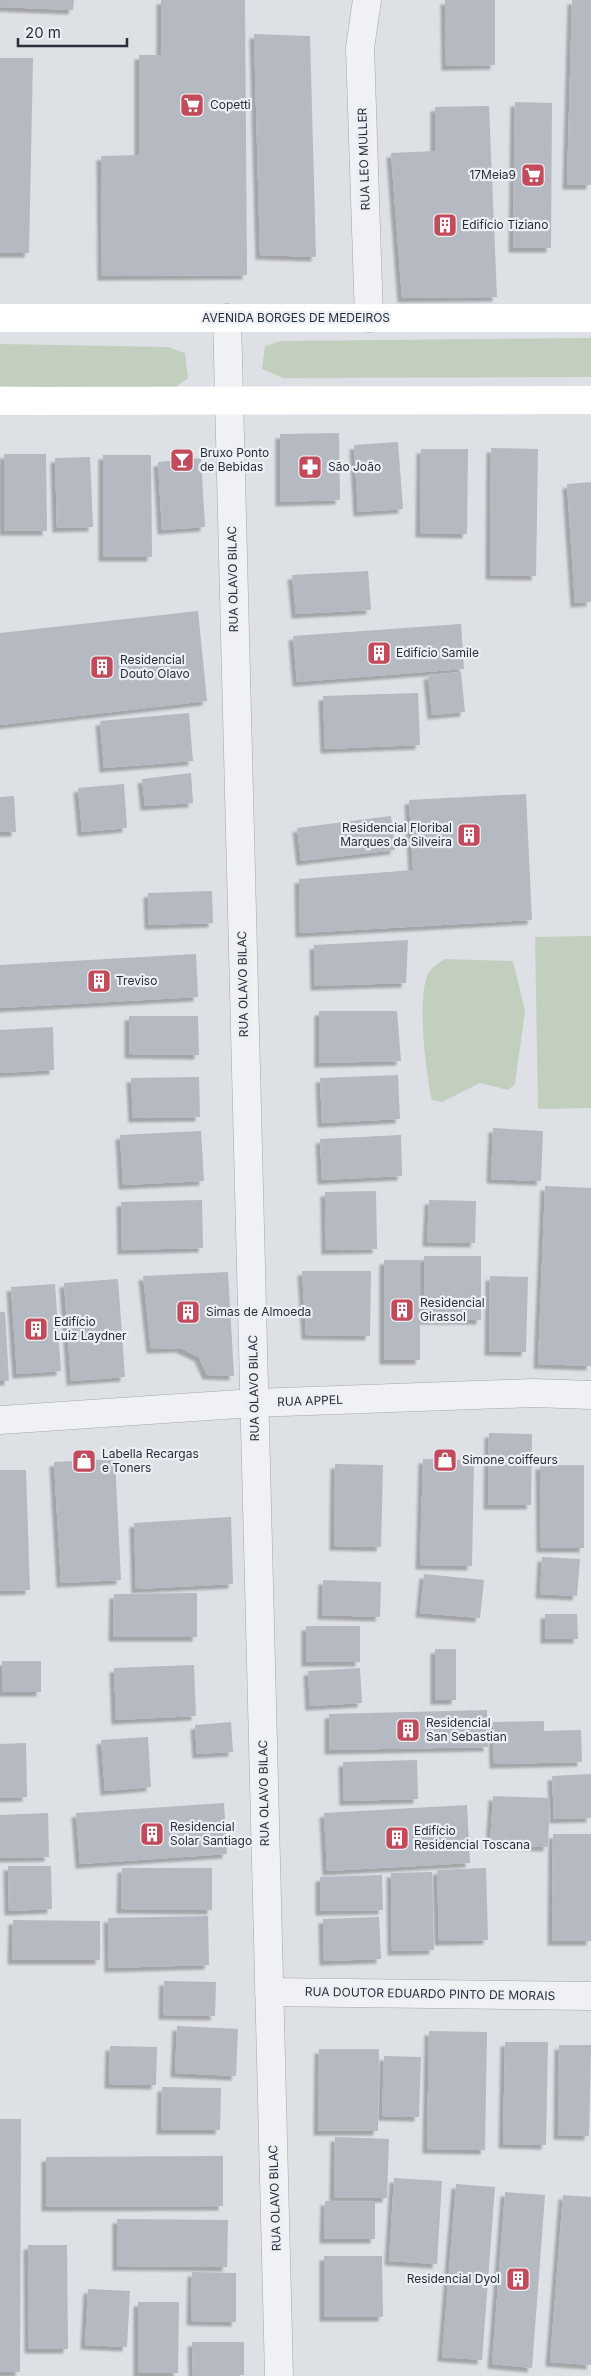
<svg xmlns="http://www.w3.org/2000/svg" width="591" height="2376" viewBox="0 0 591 2376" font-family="Inter,sans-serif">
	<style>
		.green { fill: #c2cfbe }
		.building { fill: #b4b9c2; filter: url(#shadow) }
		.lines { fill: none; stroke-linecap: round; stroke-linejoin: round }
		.minor-casing { stroke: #a3a7af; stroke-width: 29 }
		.minor { stroke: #eff1f4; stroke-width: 28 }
		.secondary { stroke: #fff; stroke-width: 28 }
		.labels { text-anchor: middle; stroke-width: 4.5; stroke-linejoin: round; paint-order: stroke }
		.poi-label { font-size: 12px; fill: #282e3b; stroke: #eceff3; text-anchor: start }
		.street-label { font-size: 12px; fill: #282e3b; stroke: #eceff3 }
	</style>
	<defs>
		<filter id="shadow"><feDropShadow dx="-4.5" dy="4.5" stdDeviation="1" flood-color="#0004"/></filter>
	</defs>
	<rect width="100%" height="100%" fill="#dde0e5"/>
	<path class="green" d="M591,338V377L283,378L262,369L265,346L281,341Z
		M0,344L168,347L185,353L188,378L172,390L0,386Z
		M591,936V1108L538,1109L535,937Z
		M444,959L513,961L525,1011L515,1084L508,1090L480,1083L442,1102L432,1100C426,1076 416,992 429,972C432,967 439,963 444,959Z"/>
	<path class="building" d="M0,0H74L73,10L0,7Z
		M161,0H245L247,275L102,276L101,156L139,155V55H161Z
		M445,0H495V65L446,66Z
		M572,0H591V185H567Z
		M254,34L310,36L316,257L260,255Z
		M0,58H33L29,253H0Z
		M515,102L552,103L551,248H513Z
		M489,106L497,297L402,298L391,153L435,151V107Z
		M339,433L340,500L280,502V434Z
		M398,442L403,509L358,512L354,445Z
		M491,448L538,449L536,576L490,575Z
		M421,449H468L467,534L420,533Z
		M4,454H46L47,531H4Z
		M103,455H151L152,557H103Z
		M90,457L93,527L57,528L55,458Z
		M201,458L205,527L162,530L158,462Z
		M591,482V602L575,603L567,484Z
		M368,571L371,610L296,614L292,575Z
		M198,611L207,701L0,725V633Z
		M461,624L464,669L297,682L293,636Z
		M461,672L465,712L432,715L428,675Z
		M418,693L420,745L325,749L323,696Z
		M189,713L193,761L104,768L100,721Z
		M191,773L193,803L145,806L142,779Z
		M124,784L127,828L82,832L78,788Z
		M526,794L532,920L300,933L299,879L413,870L409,800Z
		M14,796L16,832H0V797Z
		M391,816L395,850L301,861L297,828Z
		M212,891L213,923L149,925L148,893Z
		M408,940L406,983L315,986L314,945Z
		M196,954L198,997L0,1008V965Z
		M319,1011H397L401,1061L319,1063Z
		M129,1016H198L199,1055L129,1054Z
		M53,1027L54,1070L0,1073V1030Z
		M398,1075L400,1119L322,1123L320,1078Z
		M199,1077L200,1117L133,1118L131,1078Z
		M493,1128L543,1131L541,1181L491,1179Z
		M201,1131L204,1181L123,1185L120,1135Z
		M401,1135L402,1176L322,1180L320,1139Z
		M545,1186L591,1188V1366L538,1364Z
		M376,1191L377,1249L326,1250L325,1192Z
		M202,1200L203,1248L122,1250L121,1202Z
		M429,1200L476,1201L475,1243L427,1242Z
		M424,1256H481V1320H424Z
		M384,1260H420V1360H384Z
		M302,1271H371L370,1336L306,1335Z
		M228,1272L234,1376L207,1375L199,1357L180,1348L151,1349L143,1276Z
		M490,1276L528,1277L526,1352L489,1351Z
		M118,1279L125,1377L71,1381L64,1283Z
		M55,1284L61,1371L17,1374L11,1287Z
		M0,1312H5L9,1381H0Z
		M489,1433L532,1434L531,1505H488Z
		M115,1459L121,1580L61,1583L54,1462Z
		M423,1459L474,1460L472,1566L420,1565Z
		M335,1464L383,1465L381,1547L334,1546Z
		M540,1465H584V1548H541Z
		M0,1470H26L30,1590L0,1591Z
		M231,1517L233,1584L136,1589L134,1523Z
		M542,1557L580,1559L577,1596L540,1594Z
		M424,1574L484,1580L480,1618L420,1613Z
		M323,1580L381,1582L380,1617L322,1615Z
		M197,1593V1637H113L114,1594Z
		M545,1614H577L578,1639H545Z
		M306,1626H360V1662H306Z
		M435,1649H456V1700H435Z
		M2,1661H41V1692H3Z
		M194,1665L196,1716L116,1720L114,1668Z
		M360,1668L362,1703L310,1706L308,1671Z
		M487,1710L488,1747L329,1750V1714Z
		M544,1721V1731L581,1730L582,1762L494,1764L493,1722Z
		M231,1722L233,1752L197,1754L195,1725Z
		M148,1737L151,1787L105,1791L101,1740Z
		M26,1743L27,1797L0,1798V1744Z
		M417,1760L418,1799L344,1801L343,1762Z
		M591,1774V1818L554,1819L552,1776Z
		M493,1796L550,1798L548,1847L490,1845Z
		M224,1803L227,1854L80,1864L76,1813Z
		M467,1805L470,1863L327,1871L324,1813Z
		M48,1813L49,1857L0,1858V1815Z
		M553,1834H591V1941H552Z
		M8,1866H51L52,1909L9,1911Z
		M122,1868H212V1910L121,1909Z
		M486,1868L488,1940L439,1941L437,1870Z
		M432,1872L434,1950L392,1951L391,1873Z
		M382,1875L383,1910L320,1911V1877Z
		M208,1916L209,1965L109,1968L108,1918Z
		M379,1917L381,1959L324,1961L323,1919Z
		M13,1920L100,1921V1960H12Z
		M164,1981L216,1982L215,2016L163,2015Z
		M177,2026L238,2029L236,2076L175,2073Z
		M429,2031L487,2032L485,2150L427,2149Z
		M505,2042H548L546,2145L503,2144Z
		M559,2045H591L589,2136L558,2135Z
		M110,2046L157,2047L156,2085L109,2084Z
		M319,2049H379L378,2131H318Z
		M384,2056L421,2057L419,2117L382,2116Z
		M162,2087L221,2088L220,2130H161Z
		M0,2119H21L20,2372H0Z
		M335,2137L389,2139L387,2198L334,2197Z
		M223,2156V2206L46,2207V2157Z
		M394,2178L442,2181L437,2264L389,2261Z
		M456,2184L495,2187L482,2360L442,2357Z
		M505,2192L545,2195L532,2368L492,2364Z
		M563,2195L591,2197V2365L550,2362Z
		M325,2201L375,2202V2239H324Z
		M117,2219L228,2220L227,2267L117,2266Z
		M28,2245H67L68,2349H29Z
		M324,2256H382L383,2317H324Z
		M192,2272L236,2273V2322L191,2321Z
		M88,2289L130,2291L127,2347L85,2345Z
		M138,2302H179L178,2373H138Z
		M192,2342H244V2375L193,2376Z"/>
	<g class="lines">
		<g class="minor-casing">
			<path id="minor" d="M367,0L360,48L369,318
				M227,318L279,2376
				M0,1420L254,1403L534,1393L591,1395
				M269,1992L591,1996"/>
		</g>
		<use href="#minor" class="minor"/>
		<path class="secondary" d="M0,318H591
			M0,401L591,400"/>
	</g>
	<defs>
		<g id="supermarket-square" transform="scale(1.25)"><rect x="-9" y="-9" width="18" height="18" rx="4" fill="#c24a5a" stroke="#eceff3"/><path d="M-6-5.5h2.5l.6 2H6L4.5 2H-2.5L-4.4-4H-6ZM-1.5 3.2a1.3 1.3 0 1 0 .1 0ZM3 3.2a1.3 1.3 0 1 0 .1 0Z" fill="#fff"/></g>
		<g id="building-square" transform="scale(1.25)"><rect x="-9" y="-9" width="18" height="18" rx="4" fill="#c24a5a" stroke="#eceff3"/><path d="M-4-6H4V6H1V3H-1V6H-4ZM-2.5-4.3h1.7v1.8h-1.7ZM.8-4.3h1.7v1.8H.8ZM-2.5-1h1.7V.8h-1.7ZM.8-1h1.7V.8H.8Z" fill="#fff"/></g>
		<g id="bar-square" transform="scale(1.25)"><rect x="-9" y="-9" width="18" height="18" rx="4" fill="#c24a5a" stroke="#eceff3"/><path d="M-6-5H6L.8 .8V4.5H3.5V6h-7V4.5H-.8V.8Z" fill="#fff"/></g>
		<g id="pharmacy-square" transform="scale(1.25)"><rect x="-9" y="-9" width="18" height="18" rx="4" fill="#c24a5a" stroke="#eceff3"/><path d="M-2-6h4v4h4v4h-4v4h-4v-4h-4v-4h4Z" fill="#fff"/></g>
		<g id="shop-square" transform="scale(1.25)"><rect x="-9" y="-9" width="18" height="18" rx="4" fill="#c24a5a" stroke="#eceff3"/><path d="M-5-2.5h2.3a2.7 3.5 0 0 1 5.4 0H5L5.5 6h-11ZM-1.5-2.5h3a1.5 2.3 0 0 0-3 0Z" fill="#fff"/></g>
	</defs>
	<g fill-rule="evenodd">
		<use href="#supermarket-square" x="192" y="105"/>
		<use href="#supermarket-square" x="533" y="175"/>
		<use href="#building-square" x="445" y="225"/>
		<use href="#bar-square" x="182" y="460"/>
		<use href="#pharmacy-square" x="310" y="467"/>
		<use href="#building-square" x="379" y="653"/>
		<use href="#building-square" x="102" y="667"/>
		<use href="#building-square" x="469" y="835"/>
		<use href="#building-square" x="99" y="981"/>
		<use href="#building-square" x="402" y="1310"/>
		<use href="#building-square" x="188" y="1312"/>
		<use href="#building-square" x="36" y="1329"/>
		<use href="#shop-square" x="445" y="1460"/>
		<use href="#shop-square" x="84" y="1461"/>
		<use href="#building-square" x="408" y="1730"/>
		<use href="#building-square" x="152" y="1834"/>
		<use href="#building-square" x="397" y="1838"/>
		<use href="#building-square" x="518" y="2279"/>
	</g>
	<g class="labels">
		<g class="poi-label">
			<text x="210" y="109">Copetti</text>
			<text x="516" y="179" text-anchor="end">17Meia9</text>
			<text x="462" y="229">Edifício Tiziano</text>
			<text x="200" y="457">Bruxo Ponto<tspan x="200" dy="14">de Bebidas</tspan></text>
			<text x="328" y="471">São João</text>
			<text x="396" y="657">Edifício Samile</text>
			<text x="120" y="664">Residencial<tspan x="120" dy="14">Douto Olavo</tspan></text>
			<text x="452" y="832" text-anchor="end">Residencial Floribal<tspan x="452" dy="14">Marques da Silveira</tspan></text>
			<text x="116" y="985">Treviso</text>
			<text x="420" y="1307">Residencial<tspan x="420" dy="14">Girassol</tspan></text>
			<text x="206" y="1316">Simas de Almoeda</text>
			<text x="54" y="1326">Edifício<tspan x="54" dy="14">Luiz Laydner</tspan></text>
			<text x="102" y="1458">Labella Recargas<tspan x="102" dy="14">e Toners</tspan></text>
			<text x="462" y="1464">Simone coiffeurs</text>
			<text x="426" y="1727">Residencial<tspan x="426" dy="14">San Sebastian</tspan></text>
			<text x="170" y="1831">Residencial<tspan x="170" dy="14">Solar Santiago</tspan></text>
			<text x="414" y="1835">Edifício<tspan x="414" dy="14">Residencial Toscana</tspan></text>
			<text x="500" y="2283" text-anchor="end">Residencial Dyol</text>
		</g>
		<g class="street-label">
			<text transform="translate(364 159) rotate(-92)" y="4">RUA LEO MULLER</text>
			<text x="296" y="322">AVENIDA BORGES DE MEDEIROS</text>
			<text transform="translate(233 579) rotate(-91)" y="4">RUA OLAVO BILAC</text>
			<text transform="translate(243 984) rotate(-91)" y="4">RUA OLAVO BILAC</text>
			<text transform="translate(254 1388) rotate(-91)" y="4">RUA OLAVO BILAC</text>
			<text transform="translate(310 1401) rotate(-2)" y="4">RUA APPEL</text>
			<text transform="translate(264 1793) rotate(-91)" y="4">RUA OLAVO BILAC</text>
			<text transform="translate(430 1994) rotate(1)" y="4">RUA DOUTOR EDUARDO PINTO DE MORAIS</text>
			<text transform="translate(275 2198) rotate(-92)" y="4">RUA OLAVO BILAC</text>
		</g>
	</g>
	<path d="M18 38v8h109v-8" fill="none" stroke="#282e3b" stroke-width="2.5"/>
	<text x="25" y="38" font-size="15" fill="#282e3b" stroke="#eceff3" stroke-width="4" paint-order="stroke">20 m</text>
</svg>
